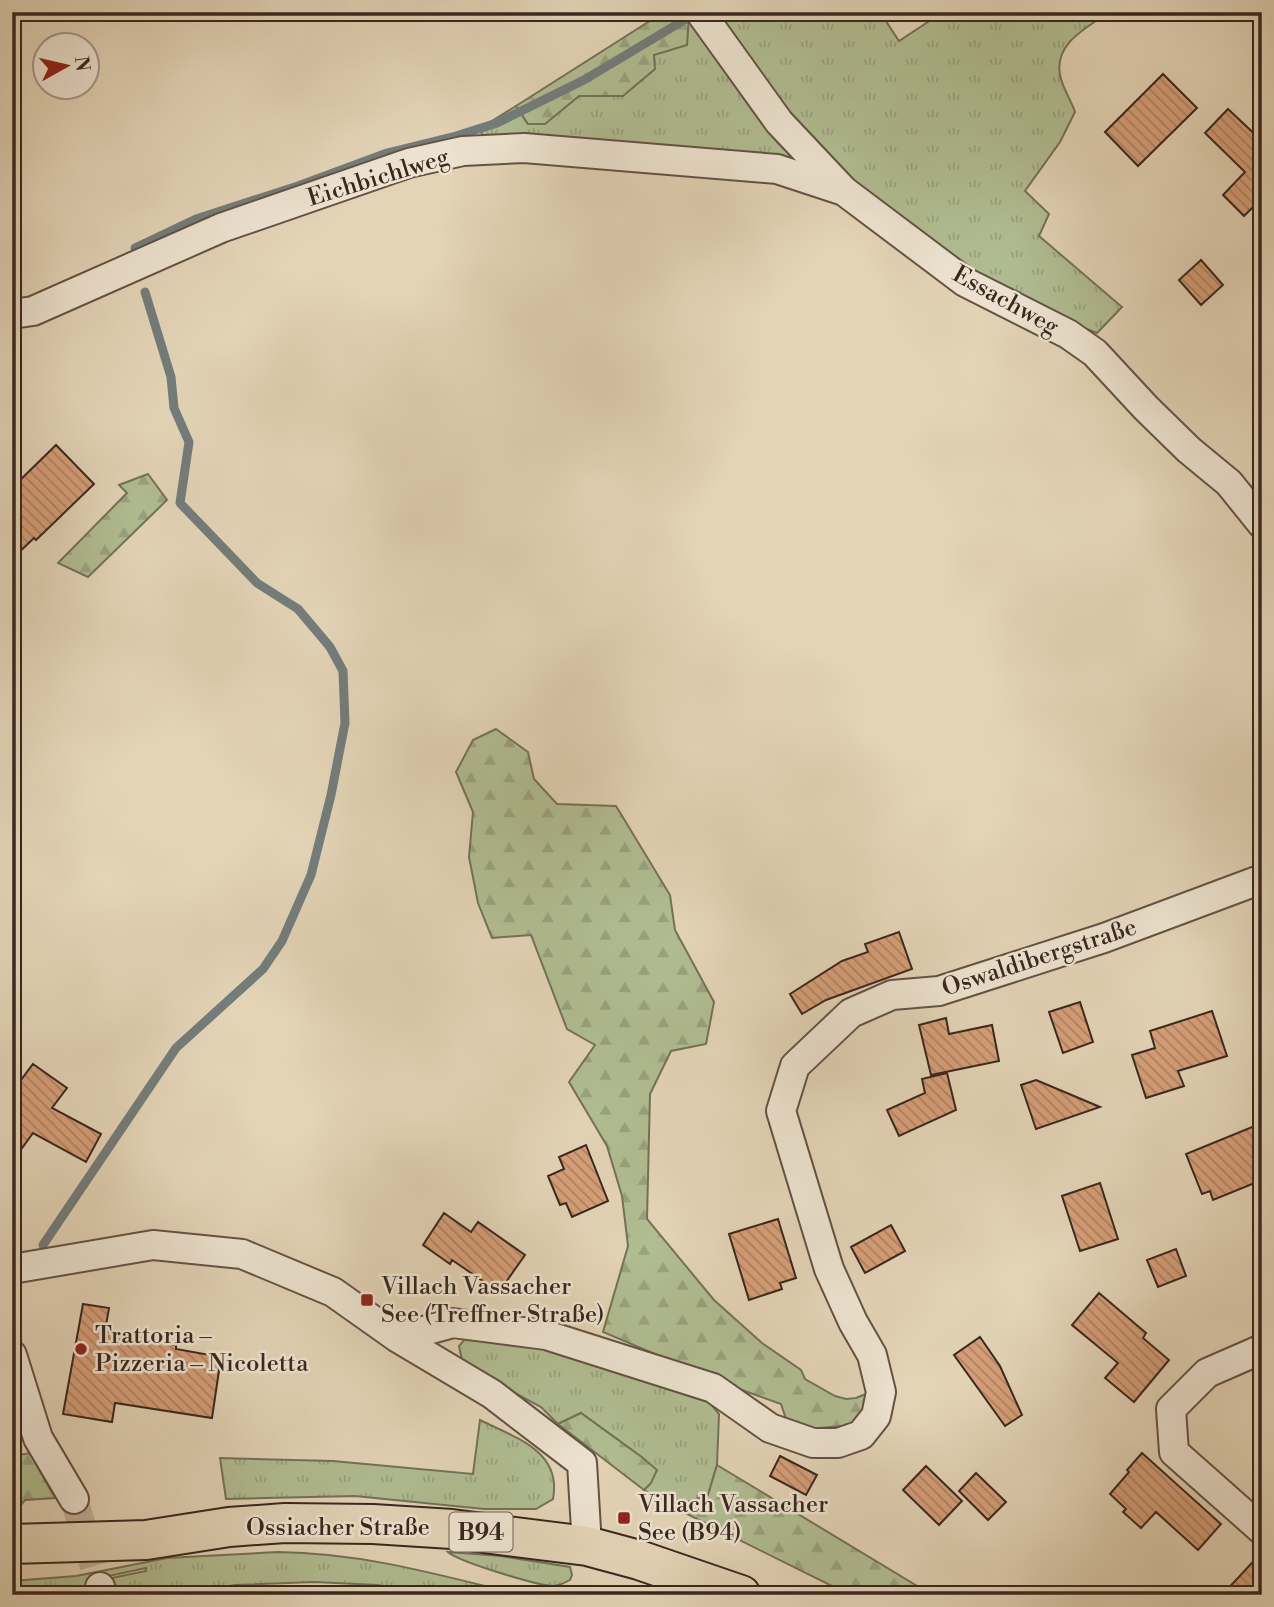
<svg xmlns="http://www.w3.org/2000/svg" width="1274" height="1607" viewBox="0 0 1274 1607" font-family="'Libre Bodoni',serif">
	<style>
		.grass { fill: url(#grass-tufts); stroke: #747258; stroke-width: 2 }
		.forest { fill: url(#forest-firs); stroke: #747258; stroke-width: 2 }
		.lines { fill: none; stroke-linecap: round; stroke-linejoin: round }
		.stream { stroke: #737d7b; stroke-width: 9 }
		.building { fill: url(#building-back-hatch); stroke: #39271f; stroke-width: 2 }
		.minor-tunnel { stroke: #c1b198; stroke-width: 28; stroke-dasharray: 28 14; stroke-linecap: butt }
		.minor-casing { stroke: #645245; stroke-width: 32 }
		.primary-casing { stroke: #39271f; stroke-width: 42 }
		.minor { stroke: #ede3d0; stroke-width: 28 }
		.primary { stroke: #e3d4b6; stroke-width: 38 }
		.poi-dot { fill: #8f2418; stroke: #ede3d0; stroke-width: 2.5 }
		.labels { text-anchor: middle; stroke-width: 5; stroke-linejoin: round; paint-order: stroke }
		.shield { fill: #ede3d0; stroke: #6f5f54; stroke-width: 2 }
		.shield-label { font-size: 23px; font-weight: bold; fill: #39271f }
		.street-label { font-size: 24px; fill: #39271f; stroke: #ede3d0 }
		.poi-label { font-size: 24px; fill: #39271f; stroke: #ede3d0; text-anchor: start }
	</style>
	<defs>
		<pattern id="grass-tufts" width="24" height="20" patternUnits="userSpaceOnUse" patternTransform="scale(1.75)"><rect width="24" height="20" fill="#b0bd91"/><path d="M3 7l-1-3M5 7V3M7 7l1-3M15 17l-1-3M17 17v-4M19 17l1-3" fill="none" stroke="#98a27d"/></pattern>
		<pattern id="forest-firs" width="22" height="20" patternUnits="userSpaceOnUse" patternTransform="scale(1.75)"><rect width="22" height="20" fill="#b0bd91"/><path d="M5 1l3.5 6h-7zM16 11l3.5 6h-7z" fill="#98a27d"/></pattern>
		<pattern id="building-back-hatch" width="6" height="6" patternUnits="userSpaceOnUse" patternTransform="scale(1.75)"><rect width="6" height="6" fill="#d69f78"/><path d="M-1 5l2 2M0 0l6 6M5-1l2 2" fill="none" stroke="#af8262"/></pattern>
	</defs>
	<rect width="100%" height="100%" fill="#e3d4b6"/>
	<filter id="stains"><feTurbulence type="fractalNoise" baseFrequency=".00286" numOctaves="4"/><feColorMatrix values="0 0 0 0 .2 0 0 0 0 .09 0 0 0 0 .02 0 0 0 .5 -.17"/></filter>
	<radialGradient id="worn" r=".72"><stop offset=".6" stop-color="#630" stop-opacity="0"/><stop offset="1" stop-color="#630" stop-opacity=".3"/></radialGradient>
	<path class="grass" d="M707,12H880L899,41L943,12H1109C1087,28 1054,43 1060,75C1062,87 1071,100 1075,112L1060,142L1025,191L1049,214L1039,236L1122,307L1097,333L1025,305L863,193L756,76Z
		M689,16L821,172L484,137L479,129L516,106L528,124H544L579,96H623L653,55Z
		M471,1332L646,1368L710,1403L719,1414L717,1465L708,1495L673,1507L644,1490L651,1483L643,1458L581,1413L558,1424L541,1407L463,1365L459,1346Z
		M480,1420C516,1438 562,1451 553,1499L536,1509H484L355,1496L226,1499L220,1458L333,1461L473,1474Z
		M278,1552C352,1553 417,1569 489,1587L488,1592L496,1595H435L377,1585L314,1582L235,1585L180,1595H115L107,1579L146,1571V1568L90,1580L91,1595H12V1581L76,1576L167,1558Z
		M448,1552L501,1556L570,1567L572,1575L570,1580C565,1583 560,1585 554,1586C539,1586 459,1562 448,1552Z
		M293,1588L351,1589L400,1595H215Z"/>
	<path class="forest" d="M664,12H686L689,16L687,45L654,55L655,69L623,96H579L545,124H528L516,106Z
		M148,474L167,500L88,577L58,563L127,493L119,485Z
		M496,729L528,752L534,779L557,804L616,806L670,895L675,930L714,1002L706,1044L671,1051L650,1094L647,1219L714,1300L762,1343L801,1370L805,1379L835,1396L846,1399L856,1398L873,1391L868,1414L854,1425L808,1429L787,1422L781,1404L728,1385L603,1332L628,1246L622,1196L607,1146L569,1082L595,1045L567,1029L531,935L492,938L478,903L469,857L473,812L456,772L473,740Z
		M581,1413L643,1458L657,1470L651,1483L644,1490L558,1424Z
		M30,1453L55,1498L25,1500L20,1506H12V1456Z
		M717,1465L932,1595H850L673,1507L708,1495Z"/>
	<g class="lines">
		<path class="stream" d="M135,248L196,219L298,186L387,153L456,136L497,123L584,80L696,13
			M43,1245L176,1048L263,969L282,941L311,875L331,795L345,723L343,671L330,647L298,609L257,583L180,503L189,442L174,408L171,377L145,292"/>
	</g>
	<path class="building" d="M1163,74L1197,108L1138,166L1105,132Z
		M1228,109L1262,141V198L1244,216L1223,195L1245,172L1205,133Z
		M1201,260L1223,285L1201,305L1179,280Z
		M56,445L94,484L36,540L34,538L12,559V488Z
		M899,932L912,969L826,1000L802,1014L790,994L842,961L868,952L865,944Z
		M1080,1002L1093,1042L1063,1053L1049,1012Z
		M1212,1011L1227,1056L1178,1071L1184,1086L1146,1098L1132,1055L1155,1048L1150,1031Z
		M946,1018L949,1034L992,1025L999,1061L931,1075L919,1025Z
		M33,1064L67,1088L52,1108L101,1134L86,1162L33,1133L12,1162V1092Z
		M947,1073L956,1110L899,1136L887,1110L925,1093L922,1079Z
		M1036,1080L1100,1107L1036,1129L1021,1085Z
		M1262,1123V1180L1213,1200L1210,1191L1202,1194L1186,1154Z
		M586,1145L608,1201L572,1217L566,1203L560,1205L548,1176L564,1169L559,1157Z
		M1100,1183L1118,1239L1080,1251L1062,1196Z
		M444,1213L471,1232L478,1222L525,1255L499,1292L452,1260L450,1264L423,1245Z
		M778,1219L796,1278L780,1283L782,1289L749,1300L729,1234Z
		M891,1225L905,1251L865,1273L851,1247Z
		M1176,1249L1186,1276L1158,1287L1147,1260Z
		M1099,1293L1146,1333L1143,1338L1169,1360L1134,1402L1105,1378L1118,1363L1072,1325Z
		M83,1304L109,1308L105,1331L176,1345V1349L221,1357L212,1418L115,1403L112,1422L63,1414Z
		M980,1337L1000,1366L1022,1415L1005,1426L954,1355Z
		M1142,1453L1221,1524L1198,1550L1156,1512L1141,1528L1123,1512L1126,1509L1110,1494L1129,1472L1127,1470Z
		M780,1456L817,1475L806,1495L770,1476Z
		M926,1466L962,1501L939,1525L903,1490Z
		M976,1473L1006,1502L988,1520L959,1491Z
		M1262,1552V1595H1222Z"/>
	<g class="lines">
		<path class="minor-tunnel" d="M74,1499L100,1587"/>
		<g class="minor-casing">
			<path id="minor" d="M700,12L779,122L844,191L965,282L1068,334L1095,353L1146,408L1189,450L1229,483L1262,524
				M12,314L33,311L221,228L409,163L463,151L524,148L777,169L844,191
				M12,1269L153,1245L242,1254L333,1292L398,1338L492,1394L582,1463L587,1546
				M398,1338L453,1323L546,1335L713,1388L770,1428L813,1443H838L861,1435L876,1416L881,1392L872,1355L853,1322L829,1269L781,1111L795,1066L851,1013L892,995L939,991L1104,938L1262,879
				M1262,1349L1207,1373L1171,1409L1174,1452L1262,1530
				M12,1355L38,1438L74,1499
				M100,1587L103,1595"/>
		</g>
		<g class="primary-casing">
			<path id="primary" d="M12,1544L146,1540L229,1527L285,1523L373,1524L452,1529L587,1546L639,1560L741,1595"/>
		</g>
		<use href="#minor" class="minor"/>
		<use href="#primary" class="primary"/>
	</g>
	<g class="poi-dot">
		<rect x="360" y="1293" width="14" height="14" rx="3.5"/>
		<circle cx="81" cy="1349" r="7"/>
		<rect x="617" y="1511" width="14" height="14" rx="3.5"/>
	</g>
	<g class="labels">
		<rect class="shield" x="449.5" y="1512.5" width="63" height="39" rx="5"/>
		<g class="shield-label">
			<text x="481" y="1540">B94</text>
		</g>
		<g class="street-label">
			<text transform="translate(378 177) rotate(-17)" y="8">Eichbichlweg</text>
			<text transform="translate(1006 300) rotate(29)" y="8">Essachweg</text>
			<text transform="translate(1039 957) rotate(-18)" y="8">Oswaldibergstraße</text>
			<text x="338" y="1535">Ossiacher Straße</text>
		</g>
		<g class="poi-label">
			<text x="381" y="1294">Villach Vassacher<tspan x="381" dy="28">See (Treffner Straße)</tspan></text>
			<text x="95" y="1343">Trattoria –<tspan x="95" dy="28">Pizzeria – Nicoletta</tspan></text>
			<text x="638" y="1512">Villach Vassacher<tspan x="638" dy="28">See (B94)</tspan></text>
		</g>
	</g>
	<rect width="1274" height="1607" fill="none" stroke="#e3d4b6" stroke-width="42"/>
	<rect x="14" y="14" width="1246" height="1579" fill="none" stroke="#39271f" stroke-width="3.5"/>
	<rect x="21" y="21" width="1232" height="1565" fill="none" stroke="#39271f" stroke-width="2"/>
	<g transform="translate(66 66) rotate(82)"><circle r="33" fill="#ede3d0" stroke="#a59889" stroke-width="2"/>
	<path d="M0-5L12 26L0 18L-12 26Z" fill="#8f2418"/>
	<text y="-10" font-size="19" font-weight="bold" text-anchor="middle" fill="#39271f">N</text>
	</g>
	<rect width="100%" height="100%" filter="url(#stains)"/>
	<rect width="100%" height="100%" fill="url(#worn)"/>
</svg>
